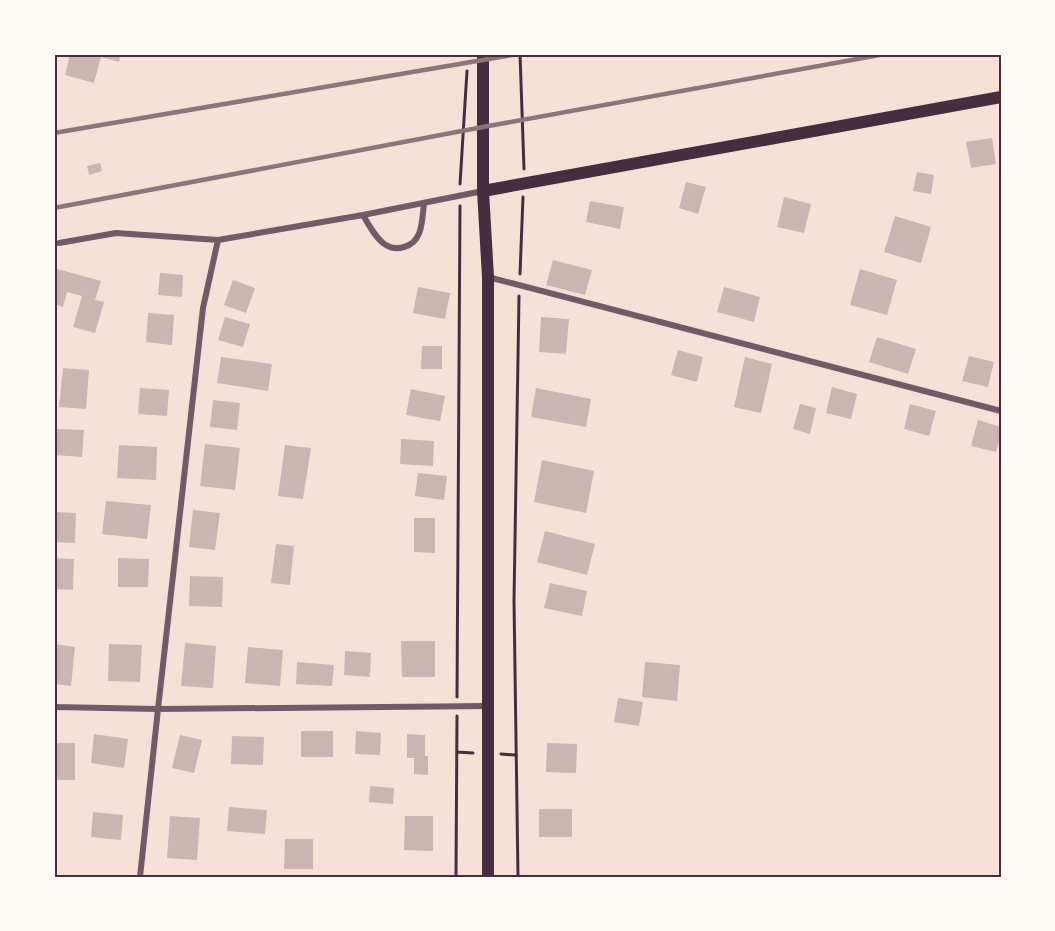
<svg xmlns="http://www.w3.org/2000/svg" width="1055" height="931" viewBox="0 0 1055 931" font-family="'Open Sans',sans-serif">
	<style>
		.building { fill: #ccb4b1 }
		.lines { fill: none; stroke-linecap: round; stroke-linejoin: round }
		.path { stroke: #4a2c40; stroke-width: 3 }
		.minor { stroke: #755966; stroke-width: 6 }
		.secondary { stroke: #4a2c40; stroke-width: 12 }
		.rail { stroke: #8f747c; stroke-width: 4.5 }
		.neatline { fill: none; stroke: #4a2c40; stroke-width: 2 }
	</style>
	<rect width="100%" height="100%" fill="#f7e1d7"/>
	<path class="building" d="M70,54H121L119,62L101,57L94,83L65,75Z
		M992,138L996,164L971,168L966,142Z
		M100,163L102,171L89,175L87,166Z
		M917,172L934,175L931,194L913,191Z
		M686,182L706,187L698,214L679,208Z
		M784,197L811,204L804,233L777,227Z
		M590,201L624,207L620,229L586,222Z
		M895,216L931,227L921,263L884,252Z
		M553,260L592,270L585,295L546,285Z
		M54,268L101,281L95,300L104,302L95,333L73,327L82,296L67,292L63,307L54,304Z
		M860,269L897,280L887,315L850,305Z
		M160,273L183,275L182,297L158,295Z
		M233,280L255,288L246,313L224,305Z
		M418,287L450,293L445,319L413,313Z
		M724,287L760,297L754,322L717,312Z
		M148,313L174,315L172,345L146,342Z
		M225,317L250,324L243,347L218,340Z
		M541,317L569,319L566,354L539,352Z
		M877,337L916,349L908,374L869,362Z
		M422,346H442V369H421Z
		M678,350L703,357L697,382L671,375Z
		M969,356L994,362L988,387L962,381Z
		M221,357L272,364L268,391L217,383Z
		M745,357L772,364L761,413L734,407Z
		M63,368L89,370L86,409L59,407Z
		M832,387L857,394L851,419L826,413Z
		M140,388L169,390L167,416L138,414Z
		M536,388L591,399L586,427L531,417Z
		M411,389L445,396L440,421L406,415Z
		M213,400L240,403L237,430L210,427Z
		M800,404L816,408L810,434L793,429Z
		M910,404L936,411L929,436L904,429Z
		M978,420L1001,427V435L996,452L971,446Z
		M57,429L84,430L82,457L55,455Z
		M401,439L434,441L433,466L400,464Z
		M205,444L240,448L235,490L200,486Z
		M119,445L157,447L156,480L117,478Z
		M285,445L311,448L303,499L278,496Z
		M542,460L594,471L586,513L534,502Z
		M418,473L447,476L444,500L415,496Z
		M106,501L151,505L147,539L102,534Z
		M193,510L220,513L215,550L189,547Z
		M54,512L76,513L75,543L54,542Z
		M414,518H435V553L414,552Z
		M545,531L595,544L587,575L537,562Z
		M276,544L294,546L290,585L271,583Z
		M54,558L74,559L73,590L54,589Z
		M118,558L149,559L148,587H118Z
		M190,576L223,577L222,607L189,606Z
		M550,583L587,591L582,616L544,608Z
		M401,641H435V677H402Z
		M185,643L216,646L213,688L181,686Z
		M54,644L75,647L71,686L54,684Z
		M109,644L142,645L140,682L108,681Z
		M248,647L283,650L280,686L245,683Z
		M345,651L371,653L370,677L344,675Z
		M297,662L334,665L332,686L296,684Z
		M645,662L680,665L677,701L642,697Z
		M618,698L643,702L639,726L614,722Z
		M301,731H333V757H301Z
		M356,731L381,733L380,755L355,754Z
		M94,734L128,739L124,768L91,763Z
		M407,734L425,735V756H428V775L414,774V758H407Z
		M180,735L202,740L194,773L172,768Z
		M232,736L264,737L263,765L231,764Z
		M54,743H75V780H54Z
		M547,743L577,744L576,773L546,772Z
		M370,786L394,788L393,804L369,802Z
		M229,807L267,810L265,834L227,831Z
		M539,809H572V837H539Z
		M93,812L123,815L121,840L91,837Z
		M170,816L200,818L197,860L167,858Z
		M405,816H433V851L404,850Z
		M285,839H313V869H284Z"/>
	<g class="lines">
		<path class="path" d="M520,54L524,169
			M460,184L467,71
			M520,274L523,197
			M457,697L460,206
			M457,752L473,753
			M501,754L515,755
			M456,877L457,716
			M518,877L514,601L519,296"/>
		<path class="minor" d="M363,215C369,225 376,239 386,245C392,249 397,249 404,247C423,242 422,220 424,203
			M59,243L116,233L218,240L363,215L483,191
			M488,277L1001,411
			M54,707L158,709L488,706
			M140,877L158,709L203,308L218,240"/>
		<path class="secondary" d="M483,54V191L488,277V877
			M483,191L1001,97"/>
		<path class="rail" d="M54,133L518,54
			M54,208L483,127L885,54"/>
	</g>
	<rect width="1055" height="931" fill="none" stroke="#fffaf5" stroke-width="111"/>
	<rect x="56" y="56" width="944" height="820" class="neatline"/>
</svg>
